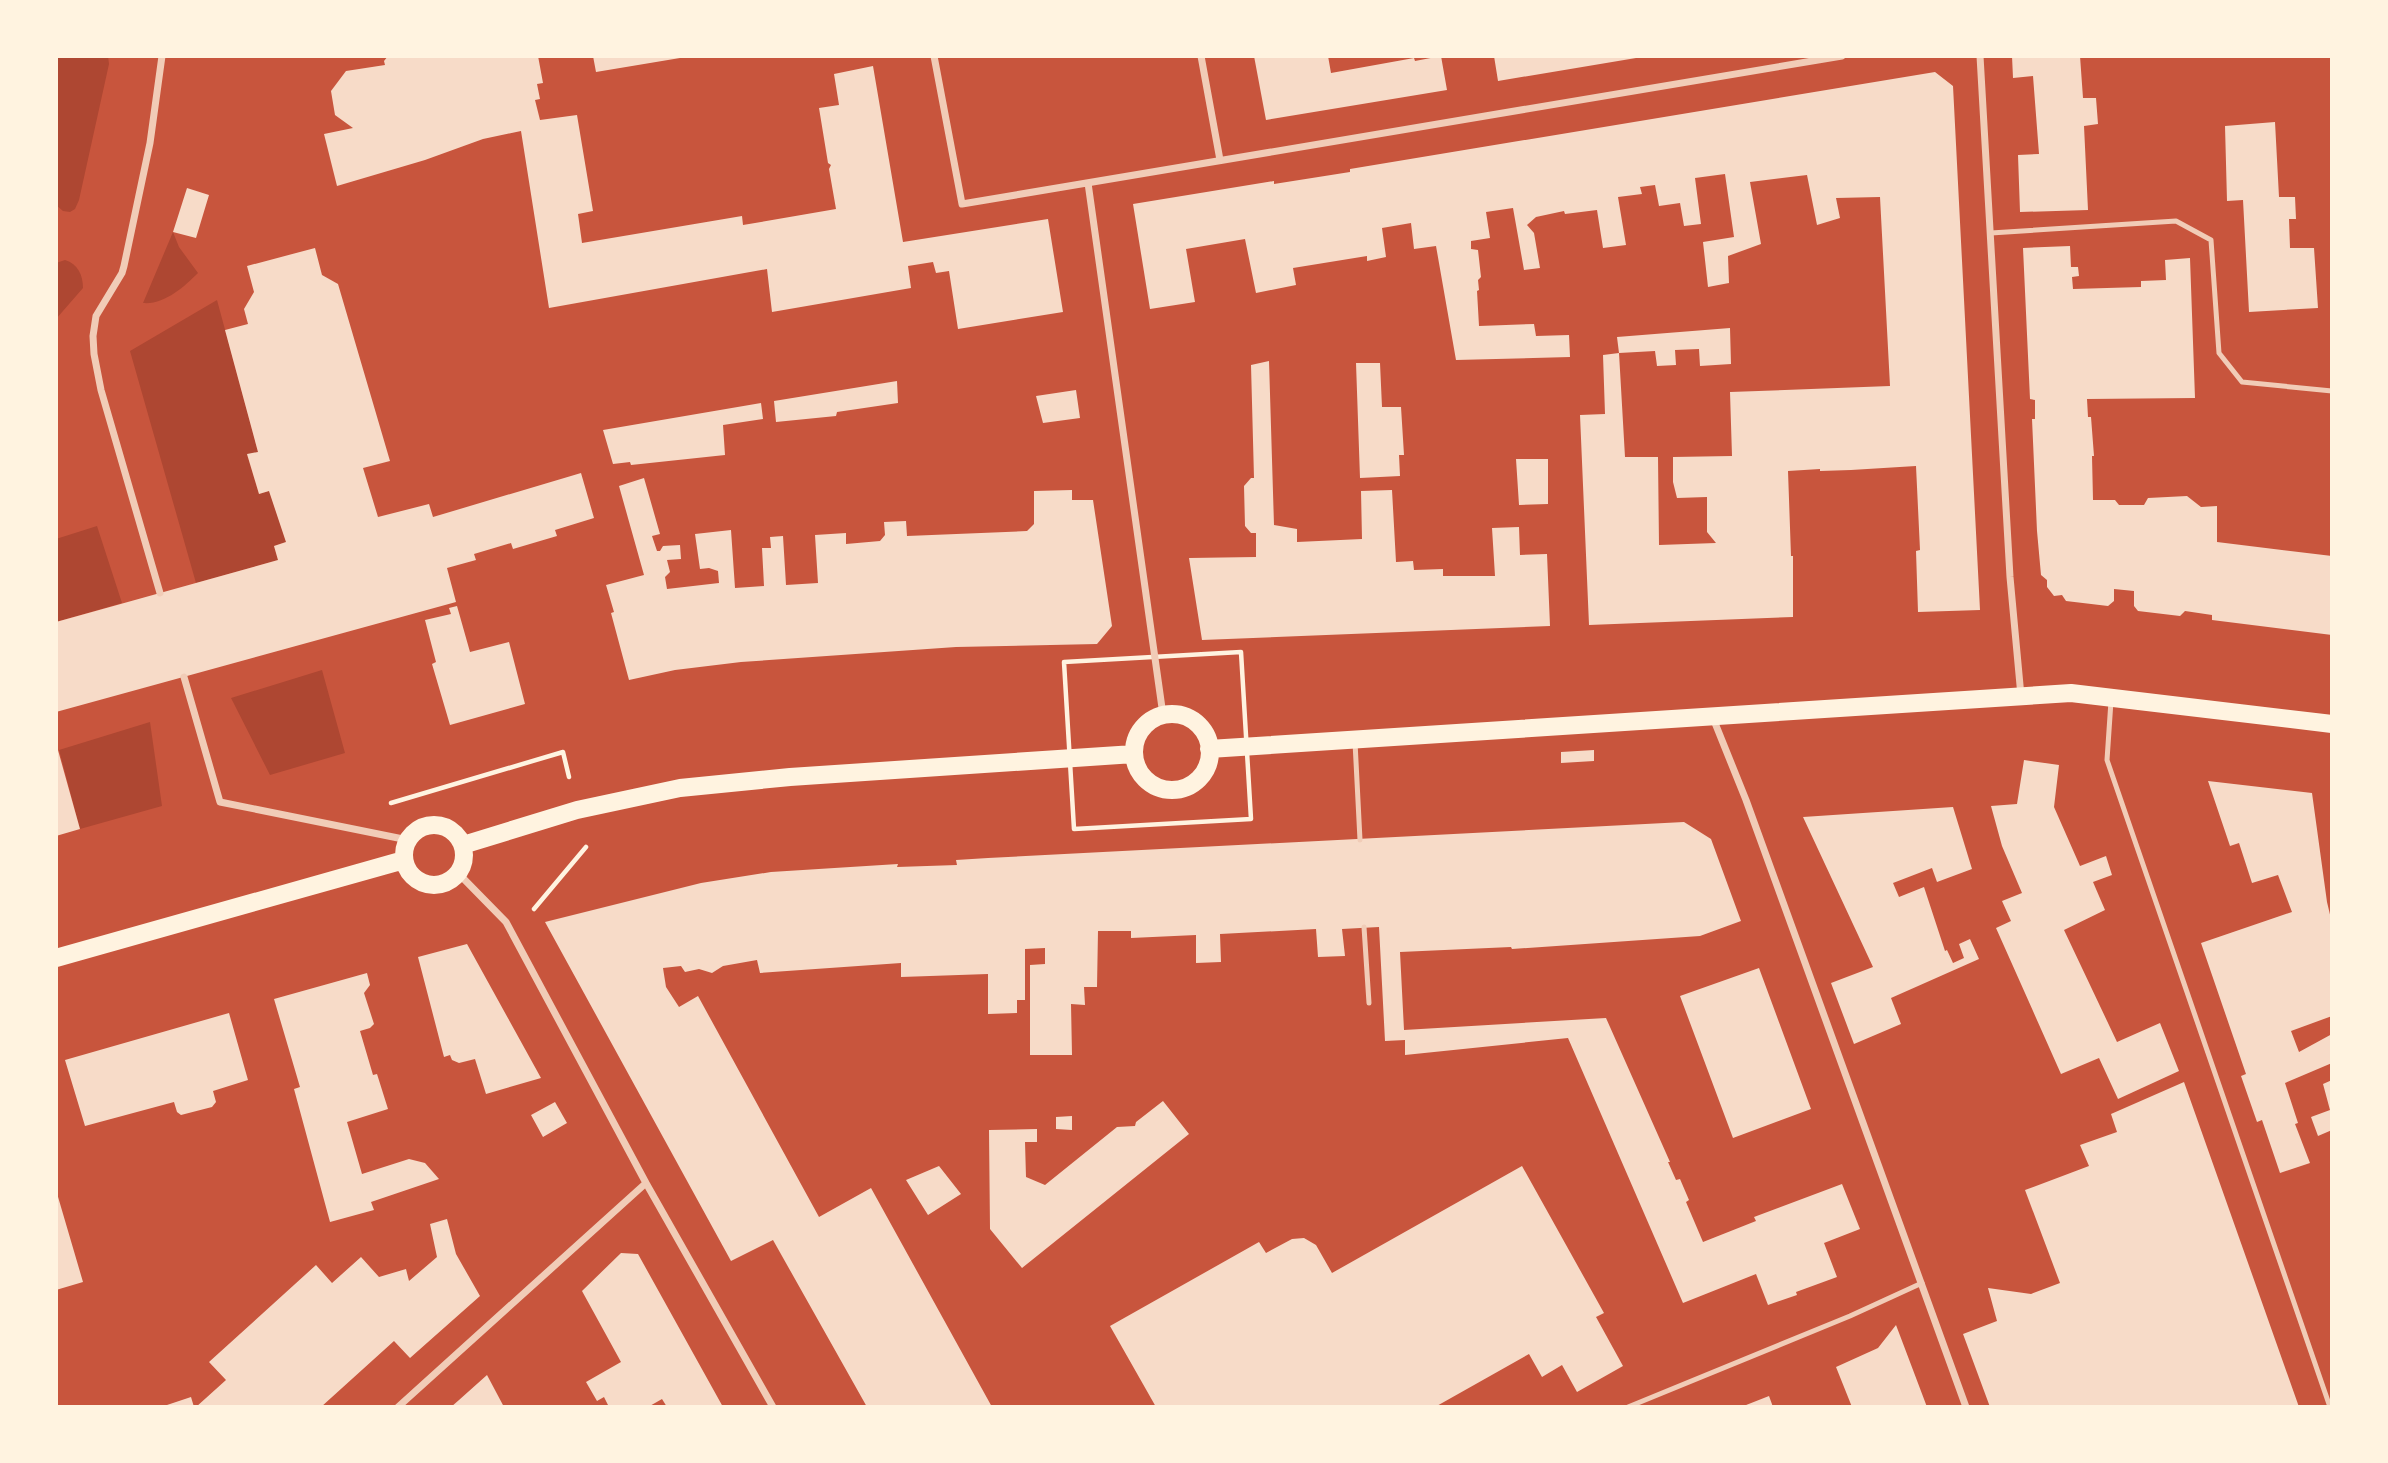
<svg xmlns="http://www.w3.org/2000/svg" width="2388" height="1463" viewBox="0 0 2388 1463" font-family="'Sofia Sans Condensed',sans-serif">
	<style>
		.green { fill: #ae4732 }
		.building { fill: #f7dbc8 }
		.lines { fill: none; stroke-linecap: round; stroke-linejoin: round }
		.path { stroke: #fff3e0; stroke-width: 4.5 }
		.service { stroke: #f1ccb7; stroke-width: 5 }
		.minor { stroke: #f1ccb7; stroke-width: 7 }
		.primary { stroke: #fff3e0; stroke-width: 18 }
	</style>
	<rect width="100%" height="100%" fill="#c8553d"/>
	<path class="green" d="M56,56H108L109,64L79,200L75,209L70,212L63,211L56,205Z
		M173,232L179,247L198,273C184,287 164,305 143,303Z
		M65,260C78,264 83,275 83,288L56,319V263Z
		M217,300L258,452L247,455L259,494L269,491L286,542L274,546L278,560L196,583L130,351Z
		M97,526L122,603L56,622V539Z
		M322,670L345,753L270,775L231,698Z
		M150,722L162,806L80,829L59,750Z"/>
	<path class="building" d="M388,56H538L543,83L537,84L540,99L535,100L540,120L577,115L593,211L578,214L582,243L742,216L743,225L836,209L829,169L831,165L828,163L819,108L839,105L834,74L873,66L903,242L1048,219L1063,312L958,329L949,271L936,273L933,262L908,266L911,288L772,312L767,269L549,308L521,131L483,139L425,160L337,186L324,134L353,128L335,115L331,91L346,71L385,65L384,61Z
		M593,56H686V57L596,72Z
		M1254,56H1328L1331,73L1414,58L1415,61L1441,56L1447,90L1266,120Z
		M1494,56H1642V57L1498,81Z
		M2012,56H2080L2083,98H2096L2098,124L2084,126L2088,210L2020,212L2018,155L2039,154L2033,76L2013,78Z
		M1935,72L1953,86L1980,610L1918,612L1916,551L1920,550L1916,466L1851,470L1820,471V469L1788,471L1791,556H1793V617L1589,625L1580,415L1605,414L1603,355L1619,353L1625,457H1658L1659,545L1716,543L1707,532V497L1677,498L1673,482V457L1732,456L1730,392L1890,386L1880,197L1836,198L1840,218L1817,225L1807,175L1750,182L1761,244L1728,256L1729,283L1708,287L1703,242L1734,237L1725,174L1695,178L1701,224L1684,226L1680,203L1659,206L1655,185L1640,187L1642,194L1618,197L1626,245L1603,248L1597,210L1565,214L1564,211L1536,217L1527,225L1534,233L1540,268L1524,270L1513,208L1486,212L1490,238L1471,241V249L1478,250L1481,277L1478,280L1479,290L1477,291L1479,326L1534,324L1536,336L1569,335L1570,357L1456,360L1436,246L1414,249L1411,223L1382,228L1386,257L1367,261V256L1293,268L1296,285L1256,293L1245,239L1186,249L1195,302L1150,309L1133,204L1274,181V184L1350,172V169Z
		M2275,122L2279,197H2295L2296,219H2289L2290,248H2314L2318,308L2249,312L2243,200L2227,201L2225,126Z
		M187,188L209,195L196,238L173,232Z
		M2070,246L2071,267H2078L2079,276L2072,277L2073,289L2141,287V281L2166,280L2165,260L2190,258L2195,398L2087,399L2088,417H2091L2094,456H2092L2093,500H2115L2119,505H2144L2148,498L2187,496L2201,507L2217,506V542L2332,556V635L2212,620V615L2185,611L2180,616L2138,611L2134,606V591L2114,589V601L2108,606L2066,601L2062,595L2054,596L2047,587V580L2041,575L2037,531L2032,419H2035V400L2030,399L2023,248Z
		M315,248L322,275L338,284L390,461L363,468L378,517L429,504L433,517L581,473L594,518L555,530L557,536L513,549L511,543L474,554L476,560L447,568L456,602L56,712V622L278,560L274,546L286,542L269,491L259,494L247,454L258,452L225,330L248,324L244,309L254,292L247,266Z
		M1730,328L1731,364L1700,366L1699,349L1675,350L1676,365L1657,366L1655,351L1619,353L1617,337Z
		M1269,361L1274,525L1297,529V542L1362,539L1361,491L1392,490L1396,562L1413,561L1414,570L1443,569V576H1495L1492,528L1519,527L1520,555L1547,554L1550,626L1202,640L1189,558L1256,557V533H1251L1245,526L1244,486L1251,478H1254L1251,365Z
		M1356,363H1380L1382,407H1401L1404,455H1399L1400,476L1360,478Z
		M897,381L898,403L837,412L836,416L776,422L774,401Z
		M1076,390L1080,418L1043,423L1036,396Z
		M761,403L763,419L723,425L725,455L631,465L630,462L613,464L603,430Z
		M1516,459H1548V504L1519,505Z
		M644,478L660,534L652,536L657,551H660L663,546L680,545L681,559L667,560L670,572L665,577L667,589L719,583L718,571L709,568L700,569L695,534L731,530L735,588L764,586L762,548H771L770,537L783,536L786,585L818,583L815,535L846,533V544L880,541L885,535L884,522L906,521L907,536L1027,531L1034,524V491L1072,490V500H1093L1112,626L1097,644L956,647L741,662L675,670L629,680L611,613L614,612L606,585L644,575L619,486Z
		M457,606L470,652L509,642L525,704L450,725L432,664L436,662L425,620L451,614L449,608Z
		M56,743L80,829L56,836Z
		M1594,750V761L1561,763V752Z
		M2024,760L2059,765L2054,807L2080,866L2106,856L2112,875L2093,882L2105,910L2064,930L2117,1042L2160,1023L2179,1071L2118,1099L2099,1058L2061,1074L1996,928L2011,921L2002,901L2022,893L2002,846L1991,806L2017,804Z
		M2208,781L2312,793L2327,902L2332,923V1016L2291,1031L2299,1052L2332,1034V1063L2285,1083L2298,1123L2295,1124L2310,1163L2280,1173L2262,1120L2257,1122L2241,1076L2246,1074L2201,943L2292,912L2278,875L2252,883L2239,843L2230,846Z
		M1953,807L1972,869L1937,882L1932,868L1893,883L1899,897L1924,887L1945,951L1947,950L1953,963L1964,958L1959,944L1970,939L1979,959L1891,998L1901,1024L1854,1044L1831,983L1873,967L1803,817Z
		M1684,822L1711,839L1741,921L1700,936L1512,949L1511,947L1400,952L1404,1030L1606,1018L1670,1162H1668L1676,1180L1680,1179L1689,1200L1686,1202L1703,1242L1756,1221L1754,1217L1842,1184L1860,1229L1824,1243L1837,1277L1796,1292L1797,1295L1768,1305L1756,1274L1683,1303L1568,1038L1405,1055V1040L1385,1041L1379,927L1342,929L1345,956L1318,957L1316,929L1220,934L1221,962L1196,963V935L1131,938V931H1098L1097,987H1084L1085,1005L1071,1004L1072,1055H1030V965L1045,964V948L1025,949V1000H1017V1013L988,1014V974L901,977V963L760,973L757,960L723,966L712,973L699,969L685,972L681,966L663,968L666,987L679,1007L698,996L819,1217L871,1188L992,1407H867L773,1240L731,1261L545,922L701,883L771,872L898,864L897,867L957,865L956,860L988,858Z
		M467,944L541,1078L486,1094L475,1059L459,1063L452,1060L450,1055L444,1057L418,957Z
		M1759,968L1811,1109L1733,1138L1680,996Z
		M367,973L370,985L364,993L374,1024L370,1028L360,1031L373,1075L377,1074L388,1109L347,1122L362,1174L409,1159L425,1163L439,1179L371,1202L374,1210L330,1222L294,1089L300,1087L274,999Z
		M229,1013L248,1080L213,1091L216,1102L212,1107L181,1115L177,1112L174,1102L85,1126L65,1060Z
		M2332,1080V1130L2318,1136L2311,1117L2330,1110L2323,1084Z
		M2184,1082L2299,1407H1990L1963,1334L1997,1321L1988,1288L2031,1294L2060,1283L2025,1190L2089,1166L2080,1145L2117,1132L2111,1114Z
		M1163,1101L1189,1134L1022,1268L990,1229L989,1130L1037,1129V1142H1025L1026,1177L1045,1185L1117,1127L1135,1126L1136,1122Z
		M555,1102L567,1123L543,1137L531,1115Z
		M1072,1116V1130L1056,1129V1117Z
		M939,1166L961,1194L928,1215L906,1180Z
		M1522,1166L1604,1313L1596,1317L1623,1366L1577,1392L1562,1365L1542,1377L1529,1354L1435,1407H1156L1110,1326L1259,1242L1266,1253L1292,1239L1304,1238L1316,1245L1332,1273Z
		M56,1190L83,1282L56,1290Z
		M447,1219L456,1254L480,1296L410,1358L394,1341L321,1407H196L226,1380L209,1362L316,1265L332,1283L361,1257L379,1277L406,1269L409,1281L437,1257L430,1224Z
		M621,1253L638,1254L723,1407H667L662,1399L648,1407H609L604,1397L597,1401L586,1382L621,1362L582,1291Z
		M1896,1325L1927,1407H1852L1836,1367L1878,1348Z
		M487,1375L504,1407H451L459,1400Z
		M1769,1396L1773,1407H1741Z
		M191,1397L194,1407H168L167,1405Z"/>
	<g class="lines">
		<path class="path" d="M1241,652L1251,819L1074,829L1064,662Z
			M391,803L563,752L569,777
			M534,909L586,847"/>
		<path class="service" d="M1991,233L2176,221L2211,240L2219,353L2242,382L2332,391
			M2111,701L2107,760L2330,1407
			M1355,742L1360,840
			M1364,927L1369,1003
			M1628,1407L1850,1316L1922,1283"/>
		<path class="minor" d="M934,56L962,204L1842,56
			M1201,56L1220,160
			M1980,56L2010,577L2021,696
			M1088,183L1163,715
			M160,593L101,390L94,354L93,336L96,316L122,273L124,266L150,143L162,56
			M184,677L220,802L408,840
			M1713,718L1746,800L1966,1407
			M458,873L506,922L646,1183L773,1407
			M398,1407L646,1183"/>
		<path class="primary" d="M1134 752a38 38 0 1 1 76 0a38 38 0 1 1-76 0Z
			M1209,749L2071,693L2332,724
			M404 855a30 30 0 1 1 60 0a30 30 0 1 1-60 0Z
			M463,845L577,810L680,788L790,777L1134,754
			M56,958L404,860"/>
	</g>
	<rect width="2388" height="1463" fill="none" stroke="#fff3e0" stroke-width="116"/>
</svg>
